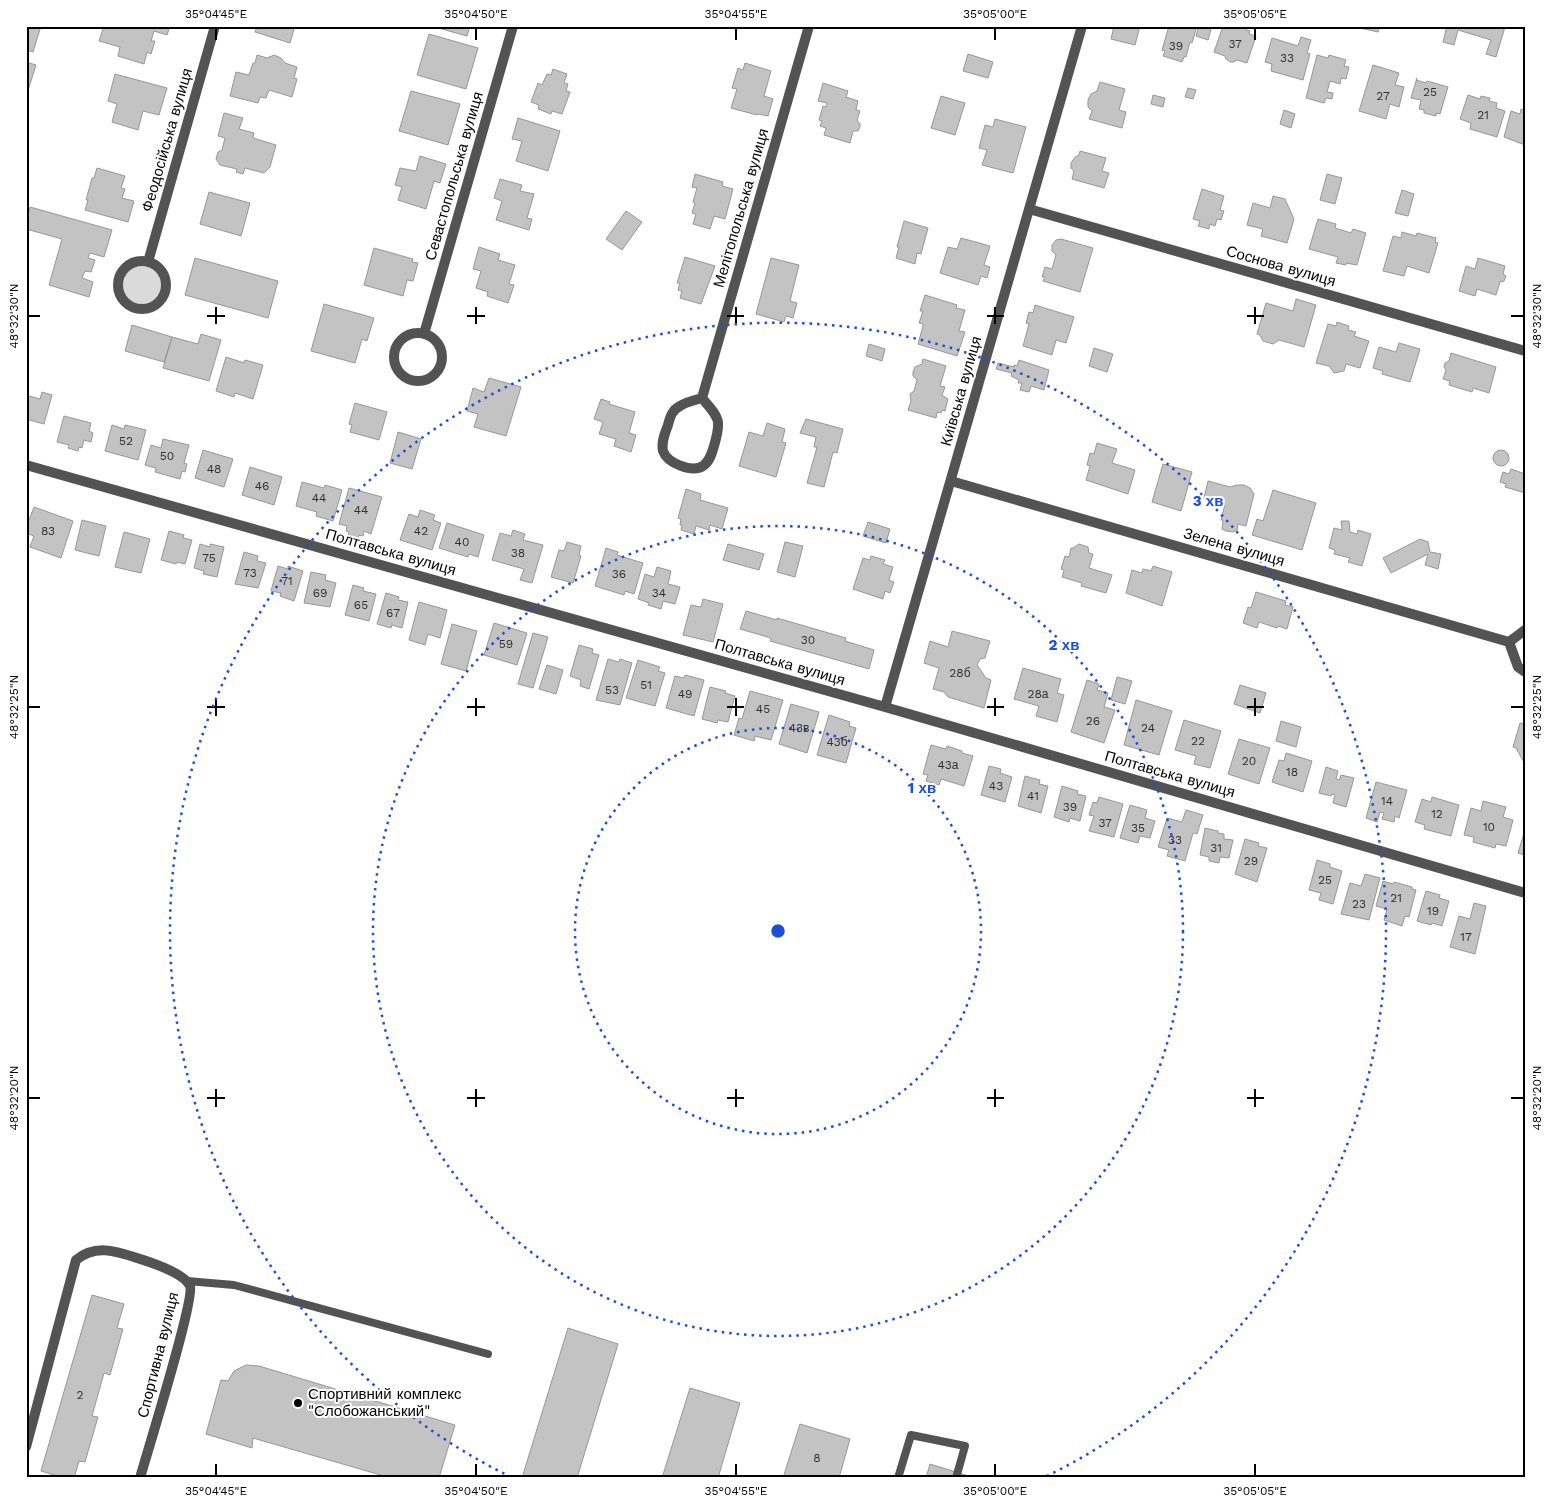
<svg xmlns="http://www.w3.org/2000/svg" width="1551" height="1504" viewBox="0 0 1551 1504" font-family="'Work Sans',sans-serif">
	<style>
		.green { fill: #dadada }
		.building { fill: #c3c3c3; stroke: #979797 }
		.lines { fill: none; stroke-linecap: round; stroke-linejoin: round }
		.lane { stroke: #535353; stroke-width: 8 }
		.street { stroke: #535353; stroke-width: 10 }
		.ticks { fill: none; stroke: #000; stroke-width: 2 }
		.ring { fill: none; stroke: #1d4ed8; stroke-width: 2.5; stroke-dasharray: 2.5 5 }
		.poi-dot { fill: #000; stroke: #fff; stroke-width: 2 }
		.labels { text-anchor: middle; stroke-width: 4; stroke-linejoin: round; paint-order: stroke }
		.number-label { font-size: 12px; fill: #313131 }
		.street-label { font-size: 15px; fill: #000; stroke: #fff }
		.poi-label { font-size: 15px; fill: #000; stroke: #fff; text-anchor: start }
		.centre { fill: #1d4ed8; stroke: #fff; stroke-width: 2.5 }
		.ring-label { font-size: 15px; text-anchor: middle; font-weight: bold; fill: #1d4ed8; stroke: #fff; stroke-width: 4; stroke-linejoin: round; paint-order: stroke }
		.neatline { fill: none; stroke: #000; stroke-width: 2 }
		.ticks-label { font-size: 12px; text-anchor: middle; fill: #000 }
	</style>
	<rect width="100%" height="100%" fill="#fff"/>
	<path class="green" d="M118 285a24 24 0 1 1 48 0a24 24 0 1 1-48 0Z"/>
	<path class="building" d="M26,26H41L33,52L26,50Z
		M104,26H170L167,35L154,31L151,41H155L151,54L147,52L144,64L118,56L120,47L99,41Z
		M257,26H295L290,43L255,32Z
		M431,26H470L467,36Z
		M1114,26H1140L1135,45L1111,39Z
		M1169,26H1197L1192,43L1190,42L1186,57H1184L1182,62L1163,56L1165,51L1162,50Z
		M1199,26H1212L1208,40L1196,36Z
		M1223,26L1230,28V26H1248L1246,30L1250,31L1249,34L1256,36L1247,63L1237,60L1234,62H1230L1226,59L1225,56L1214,52Z
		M1360,26H1380L1378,32L1360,28Z
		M1447,26H1501L1505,27L1496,57L1486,54L1491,40L1458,30L1454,45L1443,42Z
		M429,34L478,48L466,89L417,75Z
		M1301,37L1311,40L1307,53L1310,54L1303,80L1271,71L1272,64L1265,62L1272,38L1298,46Z
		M968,54L993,62L988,78L963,71Z
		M257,55L267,58L274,55L281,58L285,63L297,67L294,78L297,79L292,97L269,90L266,98L260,97L258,103L230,96L236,72L249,75L253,63H255Z
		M1317,55L1328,58L1329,55L1346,60L1344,66L1349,67L1346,79L1341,78L1340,84L1330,81L1327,92L1333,93L1332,99L1326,98L1324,103L1306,98Z
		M26,62L36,65L26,97Z
		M745,63L771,71L764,96L773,99L768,116L758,114L757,115L731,108L737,89L732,88L738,68L743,70Z
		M1373,65L1399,73L1395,85L1404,87L1399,107L1390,104L1386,119L1359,111Z
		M553,69L567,74L564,83L568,84L566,91L570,92L562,114L552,111L551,114L538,109L539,105L531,102L538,83L542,85L547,74L551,75Z
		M115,74L167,88L159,115L143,111L138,130L112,122L117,104L108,101Z
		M1417,78L1416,80L1426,83L1427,81L1448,87L1440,114L1436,113V116L1424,113V110L1419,109L1421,100L1411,98Z
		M1100,82L1125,89L1119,110L1126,112L1122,128L1089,119L1092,111L1088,107V100L1091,94L1097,91Z
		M823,83L848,91L846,97L858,101L856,110L860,111L857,120L860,124V127L858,131H853L850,143L824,135L826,128L820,126L822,121L819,120L823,106L826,107L827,103L818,101Z
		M1188,88L1196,90L1193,99L1185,97Z
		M411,91L460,104L448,145L399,131Z
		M1153,95L1165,98L1163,107L1151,104Z
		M1468,95L1480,99L1481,96L1490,98L1489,101L1497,103L1496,108L1505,111L1497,137L1470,129L1471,123L1460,119Z
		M941,96L965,103L955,135L931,128Z
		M1521,109L1525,111V145L1504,137L1511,111L1520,114Z
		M1284,110L1295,114L1291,128L1280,124Z
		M224,113L243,118L239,129L254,133L253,138L276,145L270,167L264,173L245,168L243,174L236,172L237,169L220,165L216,159L218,152L222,150L225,138L218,136Z
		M518,118L560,131L548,171L516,161L522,141L512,139Z
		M995,119L1026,127L1013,173L982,165L987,150L979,148L985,125L993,127Z
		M1080,151L1106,158L1102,171L1109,173L1104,188L1072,179L1074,171L1071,168V163L1075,157L1079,155Z
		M420,156L446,164L440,183L434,181L426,209L398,200L402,187L395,185L400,168L416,171Z
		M97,168L125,176L121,188L125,189L122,198L134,201L128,222L85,210L88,200H86L92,178H94Z
		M695,174L723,182L722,186L733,189L725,219L714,216L710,229L693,224L696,214L692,213L695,203L693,202L697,188L692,187Z
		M1327,174L1342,178L1335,204L1320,200Z
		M500,179L522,185L520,191L534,194L527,218L532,219L529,230L496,220L502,201L494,198Z
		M1202,189L1224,196L1220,210L1224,211L1221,220L1217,219L1215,226L1210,224L1209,229L1198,226L1200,221L1193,219Z
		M1402,190L1414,194L1408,216L1395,213Z
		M209,192L250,203L241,236L200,224Z
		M1273,196L1285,199L1294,219L1287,243L1261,236L1263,229L1247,225L1253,203L1270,208Z
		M30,207L112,230L104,257L90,253L88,258L95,260L91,272L85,271L82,278L93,282L89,297L49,285L62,239L26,229V221Z
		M626,211L642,222L622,250L606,239Z
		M1318,219L1336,224L1335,228L1351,233L1353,229L1366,233L1357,265L1346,263V265L1336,263L1338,257L1309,249Z
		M904,221L928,228L921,254L917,253L915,264L896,258L899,247H897Z
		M1402,232L1416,236L1417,233L1436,238L1435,242L1438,243L1429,273L1407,266L1404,276L1383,271L1393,236L1401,238Z
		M961,238L990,246L984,265L990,267L987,278L981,276L978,285L940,273L948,247L957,249Z
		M1061,239L1093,248L1080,292L1043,281L1045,277H1042L1045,267L1052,269L1056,255L1052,251V245L1056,240Z
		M479,247L500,254L498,260L515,265L509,284L514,285L508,303L487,296L488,292L476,288L481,271L473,269Z
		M374,248L413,259L412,262L418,263L413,281L407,280L403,296L364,285Z
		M685,257L715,266L701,304L680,298L682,291L678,290L680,283H677Z
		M195,258L278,281L268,318L185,295Z
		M771,258L799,265L790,301L797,303L793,318L786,316L784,322L756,314Z
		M1478,258L1505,266L1503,274L1506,276L1504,281L1500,282L1496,295L1477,289L1475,296L1459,291L1466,266L1475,269Z
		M925,295L957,305L956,308L965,310L959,331L965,332L957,356L918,344L923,326V324L919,323L923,311H920Z
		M1296,299L1316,305L1304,347L1279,340L1273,344L1263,341L1260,335L1257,334L1266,303L1293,311Z
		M324,304L374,318L367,341L362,339L355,363L311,351Z
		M1035,305L1074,317L1066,343L1056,340L1052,355L1023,346L1029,324L1026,323L1029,312L1033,313Z
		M1337,322L1349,326L1348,330L1356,332L1354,336L1369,341L1360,368L1346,364L1344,371L1334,373L1329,366L1316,363L1328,324L1336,326Z
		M132,325L172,337L164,362L125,351Z
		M201,334L221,340L209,381L163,368L172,337L198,344Z
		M1399,343L1420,349L1410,382L1382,374L1383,371L1373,368L1379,347L1396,352Z
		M869,344L885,349L882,361L866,356Z
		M1094,348L1113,354L1107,372L1089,366Z
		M1451,353L1496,367L1489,393L1473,388L1472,392L1449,385L1450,381L1443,379L1446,370L1444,367L1445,363L1449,361Z
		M226,357L244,363L245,360L263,365L253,399L235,393L234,397L216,391Z
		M923,359L946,366L940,386L945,387L942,395L948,399L945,411L942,410L941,413L937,412L936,418L908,410L911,401L910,394L914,391L917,380L913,376V372L915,367L922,364Z
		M1019,360L1049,370L1044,390L1031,386L1029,392L1020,390L1022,383H1018L1019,380L1011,376L1012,373L996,369L998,363L1014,367V365L1017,366Z
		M489,378L521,387L506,436L474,427L478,414L467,411L473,388L484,392Z
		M42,392L52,395L44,424L26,419V395L40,399Z
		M601,399L610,402L609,404L635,412L629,433L636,435L631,452L614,446L616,439L599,434L603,422L594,419Z
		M355,403L387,412L379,440L350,432L352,425L349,424Z
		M64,416L91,423L89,431L93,433L91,442L84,440L82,448L79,447L78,451L68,448L69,445L57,442Z
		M806,419L843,429L837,453L833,452L824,487L807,483L817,447H814L816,437L800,433Z
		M767,423L785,429L782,442L786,443L776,477L739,466L749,432L763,436Z
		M112,425L124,429L125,425L146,430L138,460L105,451Z
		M398,432L421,439L412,469L390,463Z
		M163,439L189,445L184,463L187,464L185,472L182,471L180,479L155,472L156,468L145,465L151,445L161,448Z
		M1097,443L1117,449L1112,463L1135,470L1128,494L1086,480L1090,466L1087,465L1090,453L1094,454Z
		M203,450L233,459L224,487L195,478Z
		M1493 458a8 8 0 1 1 16 0a8 8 0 1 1-16 0Z
		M1163,464L1192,472L1181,511L1152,502Z
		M250,467L282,477L274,505L242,495Z
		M1511,469L1525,474V493L1505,487L1506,484L1500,482L1503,472L1509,474Z
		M1208,481L1230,487L1237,485H1244L1250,488L1254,494L1246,526L1238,524L1237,530L1233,532L1226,531L1222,529L1223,520H1221L1225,504L1204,498Z
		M302,482L324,488L325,485L342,490L333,521L316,516L317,512L296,506Z
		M349,488L382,497L371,534L364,531L363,536L359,535L358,538L348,535L349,532L346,531L347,526L339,524Z
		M686,489L701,494L700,500L728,508L722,529L710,525L709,530L696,526L694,534L681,530L682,525H680L681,519L678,518Z
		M1273,490L1316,503L1302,550L1252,535L1257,519L1263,521Z
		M34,507L73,521L61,558L30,547L34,536L26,533V528Z
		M420,510L435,515L433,520L441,523L432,550L400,540L409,514L418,517Z
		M82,520L106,526L99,556L75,550Z
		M1341,521H1349L1350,532L1357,534L1358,530L1371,534L1362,566L1348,562L1350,558L1334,554L1335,550L1329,548L1334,528L1342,530Z
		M868,522L890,529L886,543L863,536Z
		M447,523L484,535L478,557L469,554L468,557L439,548Z
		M513,530L525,534L523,540L543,545L532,583L520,580L524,569L492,560L500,533L511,536Z
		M169,531L184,535L183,538L192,540L185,564L177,562L176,564L161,560Z
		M124,532L150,539L141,573L115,567Z
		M1420,539L1428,542L1430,552L1441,554L1438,569L1425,565L1428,554L1391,573L1383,558Z
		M567,542L581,546L579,555L581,556L573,583L551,577L559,550L564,551Z
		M785,542L803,546L795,577L777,572Z
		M200,544L210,547V544L224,547L217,577L203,574L204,571L194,568Z
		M728,544L764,554L759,570L723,560Z
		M1079,544L1088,547L1089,553L1093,554L1089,568L1112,575L1106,593L1081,586L1082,583L1062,577L1064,570L1061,569L1065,556L1069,557L1071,548H1073Z
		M606,548L618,552L617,555L643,563L634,594L625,591L624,595L595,586Z
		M244,552L258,556L257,561L266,563L258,588L235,584Z
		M871,556L885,560L883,564L893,567L889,580L894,582L890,593L885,591L883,599L853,589L863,558L870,560Z
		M278,566L288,569V566L303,571L294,601L280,596L281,593L271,591Z
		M1153,566L1172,572L1162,606L1126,593L1132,570L1142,573L1143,569L1151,571Z
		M657,567L671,571L668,584L680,587L675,604L663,601L661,609L648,605L649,603L638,599L645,574L654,577Z
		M311,572L326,575L325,580L336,583L330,607L304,603Z
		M353,585L364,588L363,591L376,594L369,621L345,615Z
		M1256,592L1286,601L1285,605L1293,607L1287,629L1278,626L1277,628L1259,622L1257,628L1243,623L1248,607L1251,608Z
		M386,593L399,597L398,600L408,602L402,628L392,625L391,628L377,624Z
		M703,599L723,604L713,642L683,635L691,605L701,607Z
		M419,602L447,610L440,638L428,634L425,645L409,640Z
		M746,611L777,620V618L846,638L845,641L874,650L869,669L770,641L771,638L740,629Z
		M494,623L527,633L517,665L484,655Z
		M452,624L477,631L466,671L441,664Z
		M952,631L990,641L985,658L980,659L977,665L986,678L991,680L984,708L948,697L944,692L933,689L939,668L924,663L930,641L948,647Z
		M533,633L548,637L533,688L518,684Z
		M579,645L593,649L592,653L599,655L589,689L580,686L581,680L570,676Z
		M608,659L619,662L620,659L632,663L620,705L596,700Z
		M638,660L660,667L658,671L665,673L655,706L626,698Z
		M547,665L563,670L556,694L539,689Z
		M1023,668L1061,679L1057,693L1064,695L1057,722L1036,716L1039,706L1014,699Z
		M685,675L704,680L694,716L666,708L675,676L684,678Z
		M1117,677L1132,681L1125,704L1111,700Z
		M1087,680L1099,684L1097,690L1108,693L1104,707L1115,710L1104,743L1071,732Z
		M1240,685L1266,693L1260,713L1234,704Z
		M710,687L726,691L725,693L735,696L728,722L718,720L717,723L702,719Z
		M750,691L783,700L771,740L755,736L754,741L734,735L739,718L742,719Z
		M1136,700L1172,711L1159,755L1124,745Z
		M791,704L819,712L807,753L779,744Z
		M829,715L850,722L849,726L856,728L846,763L817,755Z
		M1184,720L1221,731L1210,768L1194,764L1196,756L1175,750Z
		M1281,721L1301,727L1296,747L1276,741Z
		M1520,723L1525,724V764L1516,748L1513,747Z
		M1239,739L1270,748L1259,784L1228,774Z
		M931,745L946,749L947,746L962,751V753L973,756L964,786L941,779L939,785L926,781L928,775L923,774Z
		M1286,753L1312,761L1303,792L1272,782L1279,760L1284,761Z
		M989,766L1001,769L1000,773L1012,777L1005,802L981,795Z
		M1326,767L1338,771L1336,779L1339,780L1341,775L1354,778L1346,807L1333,803L1335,795L1332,794L1331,796L1319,793Z
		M1025,776L1040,780L1039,784L1048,786L1041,813L1018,806Z
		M1376,782L1407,790L1399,818L1395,816L1394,822L1382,819L1384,813L1380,812L1377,822L1366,818Z
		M1062,786L1078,791L1077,794L1086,796L1080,821L1070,818L1069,822L1054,817Z
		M1099,797L1123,804L1114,837L1089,831L1094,816L1089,815L1093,802L1097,803Z
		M1432,797L1459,805L1451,836L1424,829L1425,825L1415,822L1422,799L1431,802Z
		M1483,801L1506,807L1503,817L1513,820L1506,846L1496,844L1495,848L1473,842L1474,837L1464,835L1471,808L1481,811Z
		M1130,805L1147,810L1145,818L1155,821L1150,838L1140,836L1138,843L1120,838Z
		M1186,810L1203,815L1197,834L1193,833L1185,861L1167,856L1169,850L1158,847L1167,818L1182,822Z
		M1205,828L1218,831V833L1224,834V839L1233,840L1229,858L1220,857L1219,863L1209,861V857L1200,855Z
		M1525,830V855L1518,853Z
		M1245,839L1259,843L1258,846L1267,848L1257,882L1235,874Z
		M1317,860L1330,864V867L1342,871L1333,904L1319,900L1321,893L1309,890Z
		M1365,874L1380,878L1369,920L1341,914L1350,883L1361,886Z
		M1383,881L1393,884L1394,882L1412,887V889L1416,890L1409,917L1405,916L1402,926L1384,920L1387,909L1376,906Z
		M1426,891L1440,895L1439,898L1449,901L1442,926L1432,923L1431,925L1417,921Z
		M1474,903L1486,906L1475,954L1450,947L1459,916L1470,919Z
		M92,1295L124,1304L117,1328L123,1329L110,1375L104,1373L92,1416L98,1417L85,1462L79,1461L74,1478H64L41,1471Z
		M568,1328L618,1344L577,1478H522Z
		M246,1365L259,1366L455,1425L439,1478H391L253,1438L252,1448L206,1434L221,1380L228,1381L234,1371Z
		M690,1388L740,1403L718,1478H662Z
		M800,1424L850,1439L839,1478H783Z
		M930,1464L975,1478H926Z"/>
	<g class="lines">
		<path class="lane" d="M187,1281L234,1285L488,1354
			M898,1478L911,1435L965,1446L956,1478"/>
		<path class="street" d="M1029,209L1525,351
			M118 285a24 24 0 1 1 48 0a24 24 0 1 1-48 0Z
			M148,262L215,26
			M394 357a24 24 0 1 1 48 0a24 24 0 1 1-48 0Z
			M424,334L513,26
			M702,398L809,26
			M702,398C719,418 722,419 714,446C712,453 710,461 703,466C692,473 667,463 663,451C661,442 665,433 668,425C670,417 672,410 680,406C686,402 695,400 702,398Z
			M26,465L885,707L1525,893
			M951,481L1509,642
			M1509,642L1518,667L1525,672
			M1509,642L1525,630
			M885,707L1082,26
			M26,1447L76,1260C95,1244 116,1251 137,1258C150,1262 184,1273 190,1286C195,1299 147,1453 140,1478"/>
	</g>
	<path class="ticks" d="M216,28V40M476,28V40M736,28V40M995,28V40M1255,28V40M216,307V324M476,307V324M736,307V324M995,307V324M1255,307V324M28,316H40M207,316H225M467,316H485M727,316H744M987,316H1004M1247,316H1264M1511,316H1524M216,698V716M476,698V716M736,698V716M995,698V716M1255,698V716M28,707H40M207,707H225M467,707H485M727,707H744M987,707H1004M1247,707H1264M1511,707H1524M216,1089V1107M476,1089V1107M736,1089V1107M995,1089V1107M1255,1089V1107M28,1098H40M207,1098H225M467,1098H485M727,1098H744M987,1098H1004M1247,1098H1264M1511,1098H1524M216,1464V1476M476,1464V1476M736,1464V1476M995,1464V1476M1255,1464V1476"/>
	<g class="ring">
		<circle cx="778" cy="931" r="203"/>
		<circle cx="778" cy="931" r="405"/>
		<path d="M511 1477A608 608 0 1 1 1045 1477"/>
	</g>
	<circle class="poi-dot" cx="298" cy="1403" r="5"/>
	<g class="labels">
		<g class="number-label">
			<text x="1235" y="48">37</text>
			<text x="1176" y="50">39</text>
			<text x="1287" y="62">33</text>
			<text x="1430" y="96">25</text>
			<text x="1383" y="100">27</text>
			<text x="1483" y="119">21</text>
			<text x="126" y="445">52</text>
			<text x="167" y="460">50</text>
			<text x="214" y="473">48</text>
			<text x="262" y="490">46</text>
			<text x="319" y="502">44</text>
			<text x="361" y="514">44</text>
			<text x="48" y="535">83</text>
			<text x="421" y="535">42</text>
			<text x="462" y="546">40</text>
			<text x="518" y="557">38</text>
			<text x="209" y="562">75</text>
			<text x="250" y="577">73</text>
			<text x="619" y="578">36</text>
			<text x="287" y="585">71</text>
			<text x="320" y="597">69</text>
			<text x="659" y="597">34</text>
			<text x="361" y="609">65</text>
			<text x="393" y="617">67</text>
			<text x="808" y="644">30</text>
			<text x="506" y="648">59</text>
			<text x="960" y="677">28б</text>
			<text x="646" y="689">51</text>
			<text x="612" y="694">53</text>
			<text x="685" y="698">49</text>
			<text x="1038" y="698">28а</text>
			<text x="763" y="713">45</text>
			<text x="1093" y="725">26</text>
			<text x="799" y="732">43в</text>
			<text x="1148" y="732">24</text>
			<text x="1198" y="745">22</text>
			<text x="837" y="746">43б</text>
			<text x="1249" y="765">20</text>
			<text x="948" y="769">43а</text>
			<text x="1292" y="776">18</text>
			<text x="996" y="790">43</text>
			<text x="1033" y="800">41</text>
			<text x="1387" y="805">14</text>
			<text x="1070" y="811">39</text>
			<text x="1437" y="818">12</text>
			<text x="1105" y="827">37</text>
			<text x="1489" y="831">10</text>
			<text x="1138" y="832">35</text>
			<text x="1175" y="844">33</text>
			<text x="1216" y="852">31</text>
			<text x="1251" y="865">29</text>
			<text x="1325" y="884">25</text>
			<text x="1396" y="902">21</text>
			<text x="1359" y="908">23</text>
			<text x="1433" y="915">19</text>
			<text x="1466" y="941">17</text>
			<text x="80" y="1399">2</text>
			<text x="817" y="1462">8</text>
		</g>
		<g class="street-label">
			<text transform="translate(167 140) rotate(-74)" y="5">Феодосійська вулиця</text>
			<text transform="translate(454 176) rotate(-74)" y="5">Севастопольська вулиця</text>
			<text transform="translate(741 208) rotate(-74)" y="5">Мелітопольська вулиця</text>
			<text transform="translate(1281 266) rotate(16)" y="5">Соснова вулиця</text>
			<text transform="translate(961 391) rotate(-74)" y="5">Київська вулиця</text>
			<text transform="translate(1234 547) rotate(16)" y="5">Зелена вулиця</text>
			<text transform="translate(391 552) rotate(16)" y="5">Полтавська вулиця</text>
			<text transform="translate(780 662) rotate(16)" y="5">Полтавська вулиця</text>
			<text transform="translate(1170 774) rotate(16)" y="5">Полтавська вулиця</text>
			<text transform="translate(158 1355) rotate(-76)" y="5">Спортивна вулиця</text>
		</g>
		<g class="poi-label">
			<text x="308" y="1399">Спортивний комплекс<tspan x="308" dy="17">"Слобожанський"</tspan></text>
		</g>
	</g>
	<circle cx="778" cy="931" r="8" class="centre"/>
	<g class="ring-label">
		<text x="1208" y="506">3 хв</text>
		<text x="1064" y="650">2 хв</text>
		<text x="922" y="793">1 хв</text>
	</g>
	<rect width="1551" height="1504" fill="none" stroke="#ffffff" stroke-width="55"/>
	<rect x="28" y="28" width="1496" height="1448" class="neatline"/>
	<g class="ticks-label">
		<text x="216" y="18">35°04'45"E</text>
		<text x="476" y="18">35°04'50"E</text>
		<text x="736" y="18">35°04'55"E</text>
		<text x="995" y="18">35°05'00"E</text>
		<text x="1255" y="18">35°05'05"E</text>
		<text transform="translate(14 316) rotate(-90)" y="4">48°32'30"N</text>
		<text transform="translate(1537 316) rotate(-90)" y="4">48°32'30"N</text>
		<text transform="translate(14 707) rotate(-90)" y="4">48°32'25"N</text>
		<text transform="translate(1537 707) rotate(-90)" y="4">48°32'25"N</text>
		<text transform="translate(14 1098) rotate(-90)" y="4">48°32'20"N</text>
		<text transform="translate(1537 1098) rotate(-90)" y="4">48°32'20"N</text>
		<text x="216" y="1495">35°04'45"E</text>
		<text x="476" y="1495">35°04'50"E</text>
		<text x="736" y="1495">35°04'55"E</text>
		<text x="995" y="1495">35°05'00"E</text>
		<text x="1255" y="1495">35°05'05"E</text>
	</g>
</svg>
